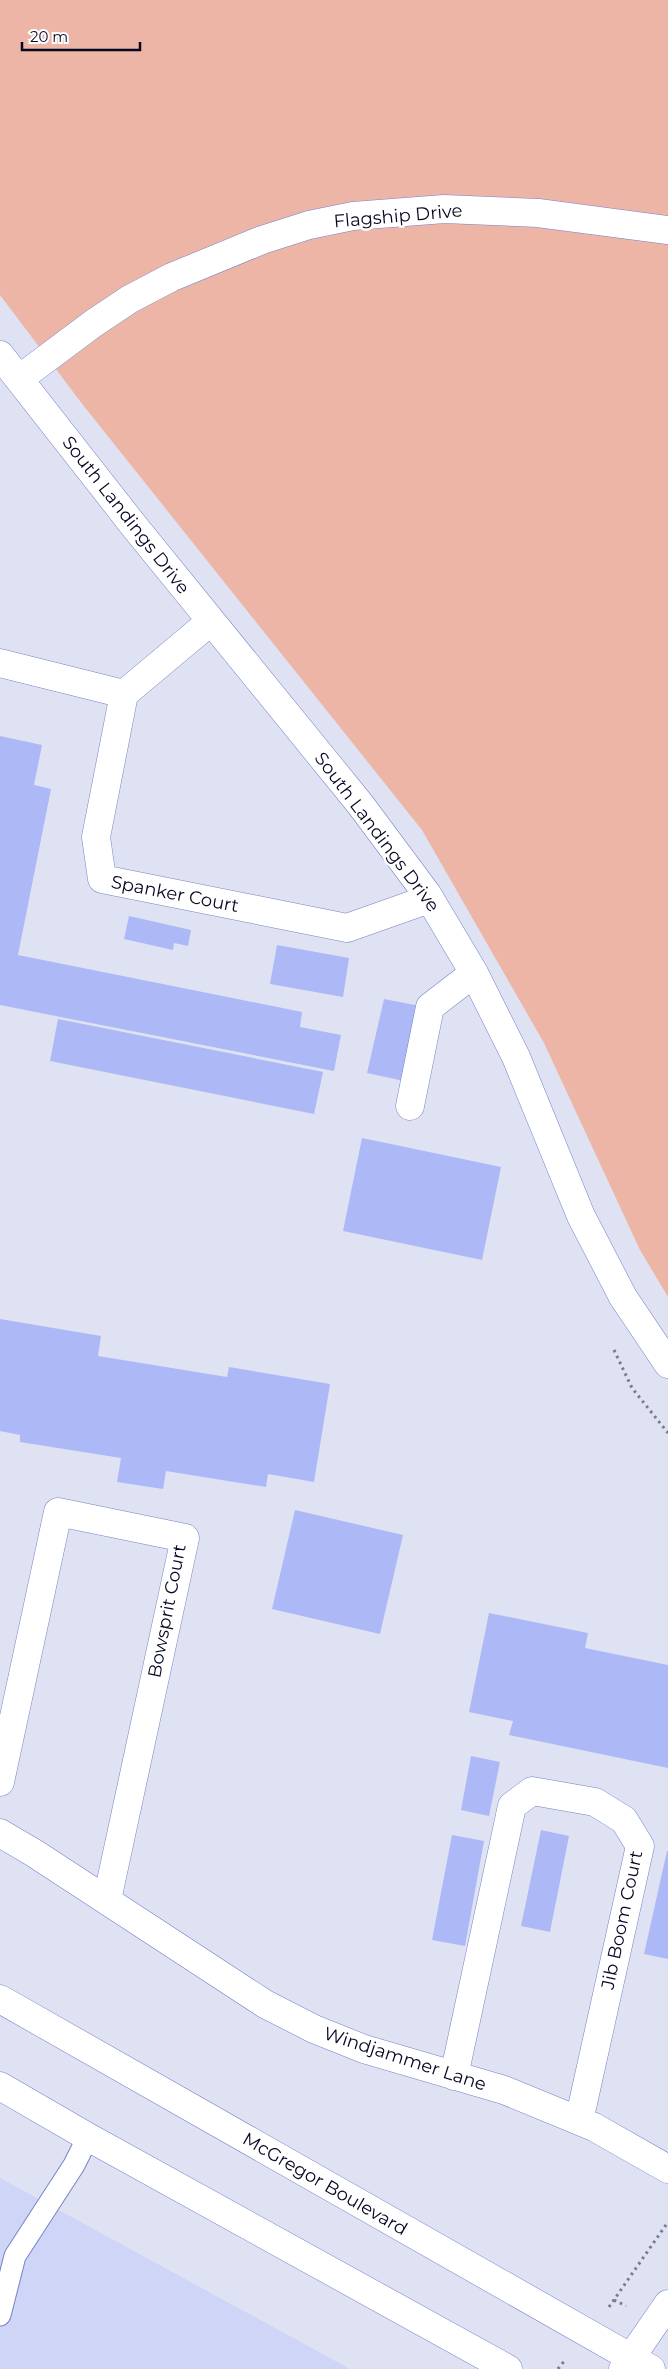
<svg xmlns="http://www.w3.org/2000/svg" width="668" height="2369" viewBox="0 0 668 2369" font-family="Montserrat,sans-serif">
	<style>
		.built { fill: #ced5f7 }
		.green { fill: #edb5a5 }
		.building { fill: #adb9f6 }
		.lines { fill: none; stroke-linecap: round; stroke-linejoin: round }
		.lane-casing { stroke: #7682ca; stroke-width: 23 }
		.street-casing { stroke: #7682ca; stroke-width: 29 }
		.secondary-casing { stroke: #7682ca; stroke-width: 29 }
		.path { stroke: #787b90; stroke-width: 3; stroke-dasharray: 2.5 4; stroke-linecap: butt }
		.lane { stroke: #fff; stroke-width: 21 }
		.street { stroke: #fff; stroke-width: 28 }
		.secondary { stroke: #fff; stroke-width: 28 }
		.labels { text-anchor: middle; stroke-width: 5; stroke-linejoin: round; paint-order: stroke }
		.street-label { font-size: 18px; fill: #060722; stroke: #fff }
	</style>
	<rect width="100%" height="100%" fill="#dee2f2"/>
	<path class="built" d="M0,2178L350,2369H0Z"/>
	<path class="green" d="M0,0H668V1297L640,1250L544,1043L422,830L83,405L0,295Z"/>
	<path class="building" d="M0,736L42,745L34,785L51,789L18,955L302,1012L300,1027L341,1035L334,1071L0,1005Z
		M129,916L191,930L188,946L174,943L173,950L124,939Z
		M277,945L349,958L343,997L270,984Z
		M384,999L420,1006L404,1081L367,1073Z
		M58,1019L323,1072L314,1114L50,1061Z
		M362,1138L501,1167L482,1260L343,1231Z
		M0,1319L101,1336L98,1356L227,1377L229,1367L330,1384L314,1482L268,1474L266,1487L166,1471L163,1489L117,1482L121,1458L20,1442V1435L0,1431Z
		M295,1510L403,1535L380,1634L272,1609Z
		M489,1613L588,1633L585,1648L668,1665V1768L509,1735L513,1721L469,1712Z
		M471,1756L500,1762L489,1816L461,1810Z
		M541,1830L569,1836L550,1932L521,1926Z
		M452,1835L484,1841L465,1946L432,1940Z
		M667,1851H668V1959L644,1954Z"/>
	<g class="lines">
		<g class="lane-casing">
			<path id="lane" d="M0,2315L15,2256L74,2165L88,2137"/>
		</g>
		<g class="street-casing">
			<path id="street" d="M0,355L134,526L360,804L427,894L474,973L516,1057L581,1216L623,1297L668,1364
				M19,379L94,323L130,299L172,277L262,240L309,225L353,216L444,209L538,213L668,230
				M211,621L124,694L96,837L102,879L347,928L429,899
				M0,663L124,694
				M410,1106L430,1007L474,973
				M0,1782L58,1512L185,1538L107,1900
				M0,1833L34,1853L265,2004L314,2029L364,2049L504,2090L594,2127L668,2169
				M454,2076L512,1806L532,1791L595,1802L624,1820L640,1846L579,2121
				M623,2369L668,2304"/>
		</g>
		<g class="secondary-casing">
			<path id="secondary" d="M0,1999L651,2369
				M0,2086L88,2137L508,2369"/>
		</g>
		<path class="path" d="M614,1350L632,1388L668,1433
			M614,2300L626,2306
			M609,2307L668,2222
			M558,2369L565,2360"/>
		<use href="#lane" class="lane"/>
		<use href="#street" class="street"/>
		<use href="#secondary" class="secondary"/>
	</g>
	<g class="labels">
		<g class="street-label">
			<text transform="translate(398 216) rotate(-5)" y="6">Flagship Drive</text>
			<text transform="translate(126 515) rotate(52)" y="6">South Landings Drive</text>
			<text transform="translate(377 832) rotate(53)" y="6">South Landings Drive</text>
			<text transform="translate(175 894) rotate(11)" y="6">Spanker Court</text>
			<text transform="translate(167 1611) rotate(-79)" y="6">Bowsprit Court</text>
			<text transform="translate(622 1920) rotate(-78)" y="6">Jib Boom Court</text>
			<text transform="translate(405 2059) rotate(18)" y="6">Windjammer Lane</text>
			<text transform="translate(325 2184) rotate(30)" y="6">McGregor Boulevard</text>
		</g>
	</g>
	<path d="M22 42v8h118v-8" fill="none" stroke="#060722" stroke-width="2.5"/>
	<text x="30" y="42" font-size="15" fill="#060722" stroke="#ffffff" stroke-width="4" paint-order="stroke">20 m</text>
</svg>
